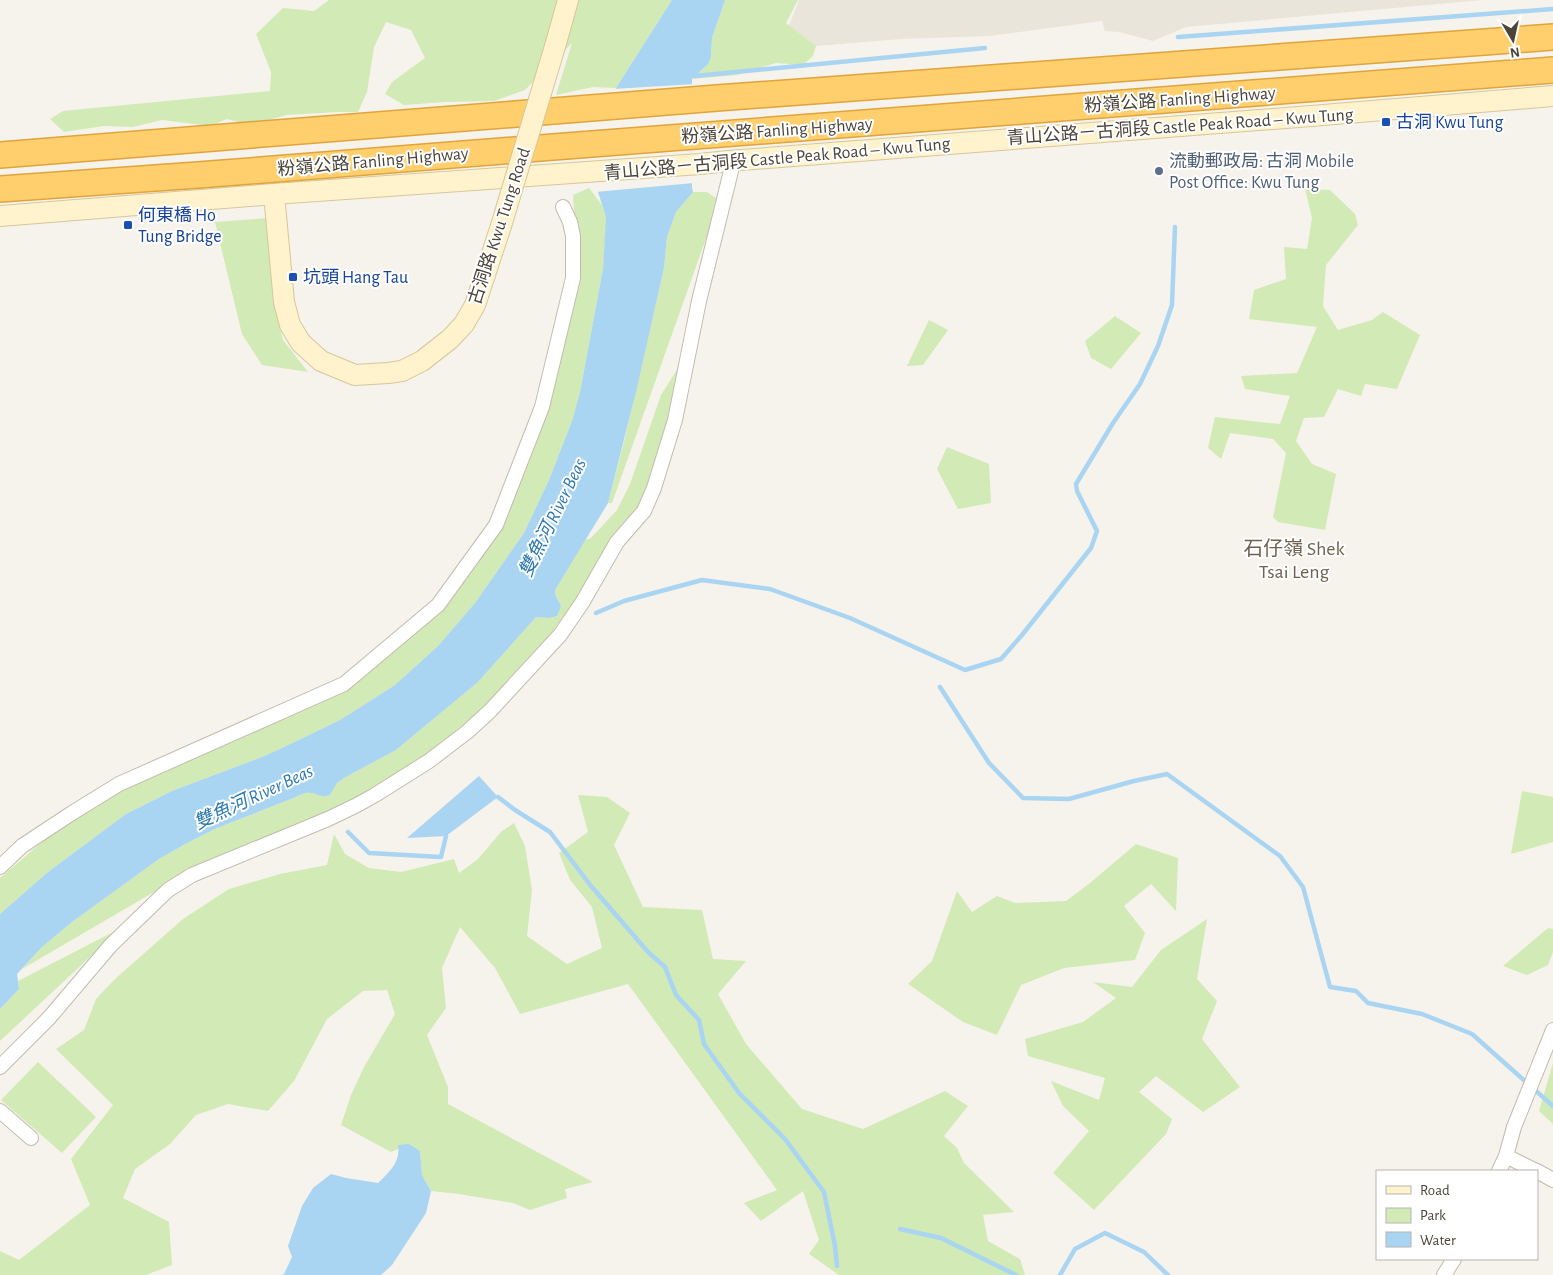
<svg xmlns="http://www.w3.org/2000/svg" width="1553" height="1275" viewBox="0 0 1553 1275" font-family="'Alegreya Sans','Noto Sans SC',sans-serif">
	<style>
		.residential { fill: #eae5da }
		.green { fill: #d2eab5 }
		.water { fill: #a9d4f2 }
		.pier { fill: #f6f3ec }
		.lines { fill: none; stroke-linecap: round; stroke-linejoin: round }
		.stream { stroke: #a9d4f2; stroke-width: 4.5 }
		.street-casing { stroke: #c2bbae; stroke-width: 16 }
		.secondary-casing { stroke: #d6c79b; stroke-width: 22 }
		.highway-casing { stroke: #e0a43c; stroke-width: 28 }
		.street { stroke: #fff; stroke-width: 14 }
		.secondary { stroke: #fff3cd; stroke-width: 20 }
		.highway { stroke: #ffcf6e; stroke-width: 25 }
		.secondary-bridge-casing { stroke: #d6c79b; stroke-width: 22; stroke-linecap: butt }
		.secondary-bridge { stroke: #fff3cd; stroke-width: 20 }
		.transit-dot { fill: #1a4fb4; stroke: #fff; stroke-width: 2 }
		.service-dot { fill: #5c6f8a; stroke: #fff; stroke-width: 2 }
		.labels { text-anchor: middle; stroke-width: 4; stroke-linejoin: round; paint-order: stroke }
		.street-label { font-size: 18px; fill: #4b4439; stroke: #fff }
		.transit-label { font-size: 18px; fill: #164399; stroke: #fff; text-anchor: start }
		.service-label { font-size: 18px; fill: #4e5e75; stroke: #fff; text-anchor: start }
		.water-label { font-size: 19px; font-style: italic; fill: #2e7ab2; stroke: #fff }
		.quarter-label { font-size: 20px; fill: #6e6250; stroke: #fff }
	</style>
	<rect width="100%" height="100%" fill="#f6f3ec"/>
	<path class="residential" d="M799,0H1483L1186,27L1153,41L1119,32L1105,31L1102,21L989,36L901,39L780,49Z"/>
	<path class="green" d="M329,0H672L616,88L593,87L556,95L572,43L525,90L494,101L445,102L404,105L385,94L392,82L425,58L411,30L386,22L374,47L367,92L358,112H337L287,115L250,125L227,119L210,126L162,120L133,127L104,126L64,132L50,119L63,111L270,91L271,72L256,34L283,8L314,11Z
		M725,0H798L786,23L816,46L813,56L803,65L776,63L737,75L692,79L703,69L711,57L712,38Z
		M589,188L602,205L606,217V228L603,269L580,392L572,421L549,480L524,533L475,603L438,646L395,685L340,720L280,749L262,757L172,791L126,814L48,872L0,914V878L49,836L116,790L351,687L442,610L507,519L556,380L578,281L573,195Z
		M1305,189L1330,190L1355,214L1358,225L1326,265L1323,306L1338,330L1372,320L1383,312L1420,335L1397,389L1365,384L1361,396L1338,389L1324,417L1304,418L1296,441L1312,464L1336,474L1325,530L1278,522L1273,517L1286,453L1273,439L1230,433L1221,459L1208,448L1215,417L1280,424L1290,396L1245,389L1241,376L1297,373L1317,327L1249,319L1254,290L1286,279L1284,247L1307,249L1312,218Z
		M693,192H707L716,198L708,233L612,503H608L625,438L664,268L667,237L676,212Z
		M269,218L273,300L283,340L308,372L262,365L242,334L215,222Z
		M1115,316L1141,333L1111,369L1091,358L1085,341Z
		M929,320L948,330L923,365L907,366Z
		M682,362L656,464L639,506L613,534L576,599L542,646L474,719L435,751L345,806L190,871L22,969L42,947L72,922L159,859L187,843L217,828L296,797C315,786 316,800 330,795L337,783L344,778L396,750L478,682L536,617L548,618L561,606L555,594V590L585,540L591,538L617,510L630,484L661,395Z
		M947,447L989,464L991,503L958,509L937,469Z
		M1522,791L1553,797V842L1511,854Z
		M578,795L607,797L630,813L614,845L643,907L702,910L713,959L746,961L718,994L746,1044L802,1109L863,1129L945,1091L968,1106L944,1136L957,1148L964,1163L1014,1212L983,1215L988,1241L1020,1259L1025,1275H839L809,1254L819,1240L803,1191L761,1221L744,1203L777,1190L628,984L520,1014L495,968L460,927L442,968L446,1008L427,1035L448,1087V1104L593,1182L565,1189L567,1198L530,1210L513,1203L459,1194L431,1191L422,1175L420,1151L409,1144L391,1152L341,1125L351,1095L364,1067L395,1014L387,990L363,991L327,1019L294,1081L268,1111L228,1104L196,1115L170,1144L135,1169L123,1198L169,1222L172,1265L146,1275H0V1251L19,1260L90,1205L71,1159L113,1105L56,1049L84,1030L96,999L115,979L183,919L229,889L280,874L327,865L334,834L345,854L369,868L401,872L454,859L459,873L478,859L501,832L514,823L525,846L532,890L527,936L567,964L602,948L592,907L570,880L559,853L588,832Z
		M1136,844L1178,858L1176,911L1151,884L1124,906L1145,933L1135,960L1064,968L1021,985L997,1035L963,1022L908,984L932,961L957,891L972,912L997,896L1015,903L1066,901L1090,883Z
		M1207,919L1197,979L1217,1001L1202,1039L1240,1087L1203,1112L1156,1076L1139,1092L1172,1119L1166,1134L1094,1210L1053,1173L1089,1131L1063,1106L1051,1081L1099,1100L1105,1078L1028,1056L1025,1039L1083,1022L1116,998L1093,982L1132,987L1161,950Z
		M121,928L0,1041V1009L19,989L18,981Z
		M1548,928L1553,929V952L1548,965L1527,975L1503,966Z
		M38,1062L96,1117L62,1153L1,1100Z
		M1553,1063V1124L1539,1111Z"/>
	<path class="water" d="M672,0H725L712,38L711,57L708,64L692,79V188L693,192L676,212L667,237L664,268L636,392L608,503L555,590V594L561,606L557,616L548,618L536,617L478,682L396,750L344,778L337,783L330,795C316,800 315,786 296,797L217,828L187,843L159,859L72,922L42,947L17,974L19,989L0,1009V914L48,872L126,814L172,791L262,757L280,749L340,720L395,685L438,646L475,603L524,533L549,480L572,421L580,392L603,269L606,217L598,192L616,88Z
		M479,776L498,797L446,836L407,838Z
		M409,1144L420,1151L422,1175L431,1191L426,1213L392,1265L381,1275H282L284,1274L292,1257L288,1246L302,1206L313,1188L331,1174L346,1178L378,1183C389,1172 401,1162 398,1145Z"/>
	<path class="pier" d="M695,84L694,183L595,192L613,89Z"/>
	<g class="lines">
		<path class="stream" d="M1178,37L1553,9
			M695,76L985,48
			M596,613L624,601L702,580L770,589L850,618L965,670L1001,659L1022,635L1091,548L1097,531L1077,491L1076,484L1113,423L1140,384L1158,346L1172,305L1175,227
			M940,687L989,763L1023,798L1069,799L1134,781L1167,774L1280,856L1303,887L1330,987L1356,991L1368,1003L1422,1014L1472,1034L1553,1106
			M498,797L515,810L550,832L591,886L648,952L665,967L676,995L699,1020L704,1044L739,1093L785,1139L824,1192L835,1246L837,1266
			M348,832L369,853L441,857L446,836
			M900,1229L941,1238L1016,1275
			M1060,1275L1075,1249L1105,1233L1144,1252L1168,1275"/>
		<g class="street-casing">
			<path id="street" d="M0,867L22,846L72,813L119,784L344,684L438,605L496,525L542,407L573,278V236L570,222L563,207
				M0,1067L49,1018L111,945L168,890L192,875L328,819L357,805L375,795L429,761L467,732L490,711L560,635L582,603L617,542L644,511L654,488L675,420L699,301L731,171L728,161
				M0,1111L31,1138
				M1506,1156L1536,1171
				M1499,1171L1506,1156L1514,1127L1553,1030
				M1537,1171L1553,1180
				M1444,1275L1454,1259"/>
		</g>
		<g class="secondary-casing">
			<path id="secondary" d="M556,43L568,0
				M274,194L284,302L290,325L301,343L321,361L355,375L388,373L402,371L422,361L450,339L464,324L475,305L501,226
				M0,216L274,194L700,164L728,161L1299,117L1553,96"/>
		</g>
		<g class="highway-casing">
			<path id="highway" d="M0,155L717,98L1553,37
				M0,189L198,175L566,146L1553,70"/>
		</g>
		<use href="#street" class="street"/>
		<use href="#secondary" class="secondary"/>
		<use href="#highway" class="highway"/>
		<g class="secondary-bridge-casing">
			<path id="secondary-bridge" d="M501,226L556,43"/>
		</g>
		<use href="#secondary-bridge" class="secondary-bridge"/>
	</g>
	<g class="transit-dot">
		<rect x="1381" y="117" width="10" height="10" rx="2.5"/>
		<rect x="123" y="220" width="10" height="10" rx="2.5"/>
		<rect x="288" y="272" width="10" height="10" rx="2.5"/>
	</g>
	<circle class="service-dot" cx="1159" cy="171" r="5"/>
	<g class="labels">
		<g class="street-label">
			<text transform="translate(1180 99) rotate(-4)" y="6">粉嶺公路 Fanling Highway</text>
			<text transform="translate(1180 126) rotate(-4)" y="6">青山公路－古洞段 Castle Peak Road – Kwu Tung</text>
			<text transform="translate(777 130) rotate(-4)" y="6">粉嶺公路 Fanling Highway</text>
			<text transform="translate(777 158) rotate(-5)" y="6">青山公路－古洞段 Castle Peak Road – Kwu Tung</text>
			<text transform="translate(373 161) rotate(-5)" y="6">粉嶺公路 Fanling Highway</text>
			<text transform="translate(499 226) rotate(-72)" y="6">古洞路 Kwu Tung Road</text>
		</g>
		<g class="transit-label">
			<text x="1396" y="128">古洞 Kwu Tung</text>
			<text x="138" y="221">何東橋 Ho<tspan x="138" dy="21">Tung Bridge</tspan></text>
			<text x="303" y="283">坑頭 Hang Tau</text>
		</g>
		<g class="service-label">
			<text x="1169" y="167">流動郵政局: 古洞 Mobile<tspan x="1169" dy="21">Post Office: Kwu Tung</tspan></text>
		</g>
		<g class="water-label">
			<text transform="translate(552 517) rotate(-64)" y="7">雙魚河 River Beas</text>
			<text transform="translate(253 796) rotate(-25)" y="7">雙魚河 River Beas</text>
		</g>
		<g class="quarter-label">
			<text x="1294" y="555">石仔嶺 Shek<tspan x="1294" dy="23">Tsai Leng</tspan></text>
		</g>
	</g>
	<rect x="1376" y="1170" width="162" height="90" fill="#ffffff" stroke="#b7b4b0"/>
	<rect x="1386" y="1186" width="25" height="8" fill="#fff3cd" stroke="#b7b4b0"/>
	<text x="1420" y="1195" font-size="15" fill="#4b4439">Road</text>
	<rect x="1386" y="1208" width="25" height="15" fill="#d2eab5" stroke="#b7b4b0"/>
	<text x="1420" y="1220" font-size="15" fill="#4b4439">Park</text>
	<rect x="1386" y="1232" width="25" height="15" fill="#a9d4f2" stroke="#b7b4b0"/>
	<text x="1420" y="1245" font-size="15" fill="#4b4439">Water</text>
	<g transform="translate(1513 40) rotate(171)" stroke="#ffffff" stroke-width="4" paint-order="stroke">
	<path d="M0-4L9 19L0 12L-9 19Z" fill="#4b4439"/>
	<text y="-8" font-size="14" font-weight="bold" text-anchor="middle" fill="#4b4439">N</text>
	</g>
</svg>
